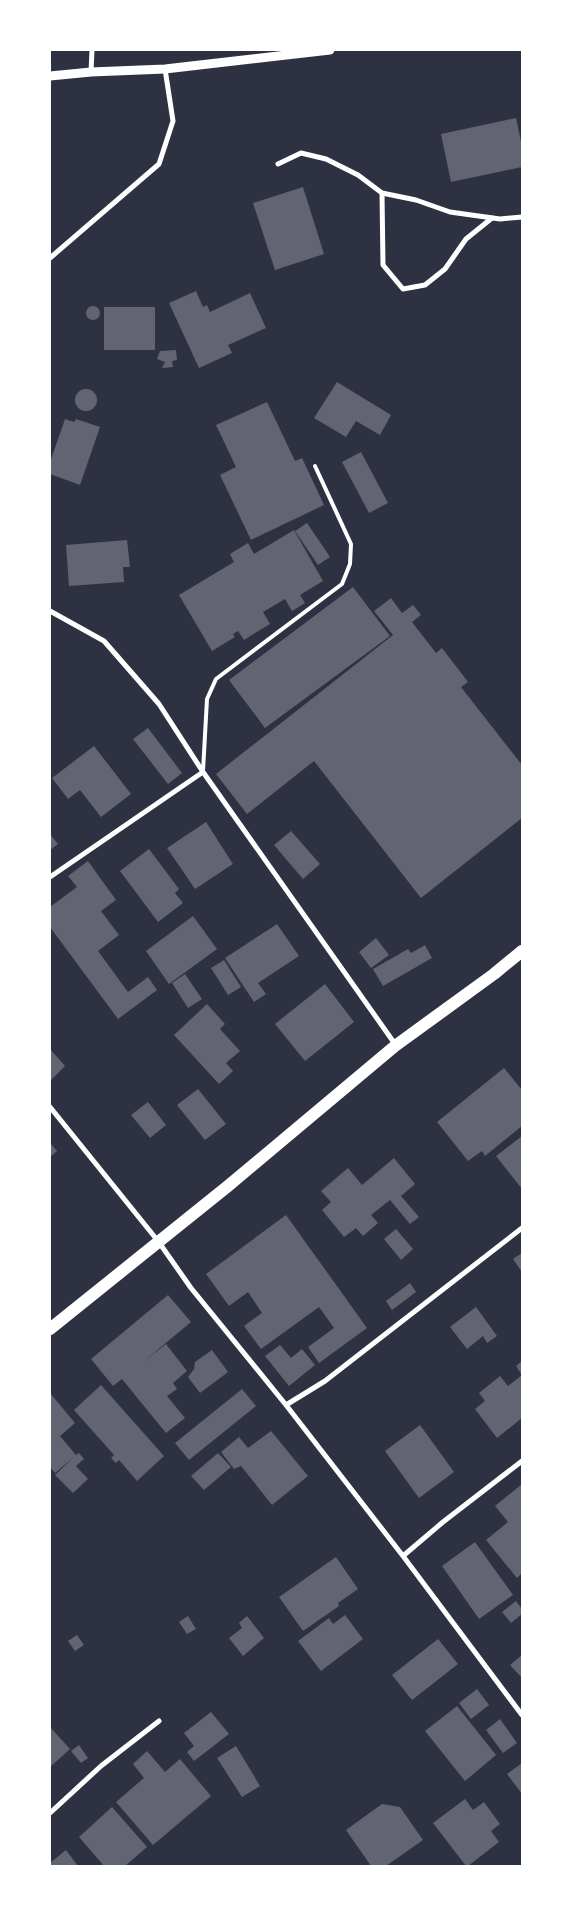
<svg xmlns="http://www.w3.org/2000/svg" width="572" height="1916" viewBox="0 0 572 1916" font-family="'Crimson Pro',serif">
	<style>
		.building { fill: #626471 }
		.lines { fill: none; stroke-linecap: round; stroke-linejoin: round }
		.service { stroke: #fff; stroke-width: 4 }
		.minor { stroke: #fff; stroke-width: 5 }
		.tertiary { stroke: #fff; stroke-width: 9 }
		.primary { stroke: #fff; stroke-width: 12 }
	</style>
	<rect width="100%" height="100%" fill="#2d3142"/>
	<path class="building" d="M516,118L522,146V167L451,182L441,134Z
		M303,187L324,254L275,270L253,203Z
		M196,291L203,307L207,305L210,312L250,293L266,328L228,345L232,353L199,368L169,303Z
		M86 313a7 7 0 1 1 14 0a7 7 0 1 1-14 0Z
		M104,307H155V350H104Z
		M176,350L177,360L172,361L173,367L162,368L165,362L157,359L160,351Z
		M337,382L391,415L380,435L356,421L346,437L314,418Z
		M75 400a11 11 0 1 1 22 0a11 11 0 1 1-22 0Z
		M267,402L295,461L302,458L324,505L251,540L220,475L236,467L216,425Z
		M65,419L74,422L76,419L100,427L80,485L50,474V462Z
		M361,452L388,503L369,513L342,462Z
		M307,523L330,557L318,565L295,531Z
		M294,530L323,581L300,595L305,603L292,611L285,599L263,612L270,624L244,640L238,631L233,634L235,637L212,651L179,595L234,562L230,554L248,543L254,554Z
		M127,540L130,567H123L124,582L69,586L66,545Z
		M353,587L390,636L265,728L229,680Z
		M391,598L402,613L413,605L421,615L412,622L436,653L442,648L468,682L461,687L522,765V818L421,898L314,761L247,814L216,774L393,635L374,611Z
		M148,728L182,773L168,784L133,739Z
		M94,746L131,794L101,817L80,790L68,799L52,778Z
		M206,822L233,864L195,889L167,848Z
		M291,831L320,864L303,879L274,845Z
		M50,834L58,844L50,850Z
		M149,849L179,889L175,893L183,903L158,922L120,871Z
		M88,861L116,900L101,911L119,935L98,951L128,992L148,977L157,990L118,1019L50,927V907L77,887L68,876Z
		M193,916L217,949L169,984L146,951Z
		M277,924L299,956L258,983L266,994L254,1002L225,958Z
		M376,938L389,955L371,968L359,952Z
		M425,945L432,958L383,986L373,969L408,949L411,953Z
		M224,960L241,987L228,995L211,968Z
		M185,974L202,999L188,1008L172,983Z
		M325,984L354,1022L305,1061L275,1024Z
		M207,1004L225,1024L220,1029L240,1051L226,1063L233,1071L219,1084L174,1035Z
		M50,1049L65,1066L50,1081Z
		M504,1068L522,1090V1126L485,1156L482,1151L468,1161L437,1122Z
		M198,1089L226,1124L205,1140L177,1105Z
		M148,1102L166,1125L150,1138L131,1115Z
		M522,1136V1189L496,1156Z
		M50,1143L57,1151L50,1157Z
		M394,1158L415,1184L401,1196L419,1217L410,1224L390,1200L371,1215L378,1223L363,1236L356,1228L344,1237L322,1210L331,1202L321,1191L348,1168L362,1185Z
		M286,1215L367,1328L319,1363L308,1347L334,1328L319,1307L261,1349L244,1326L262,1313L248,1292L229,1306L206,1274Z
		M396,1229L413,1249L401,1260L384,1239Z
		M522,1253V1272L513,1259Z
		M410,1283L416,1292L392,1310L386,1301Z
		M168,1295L191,1322L143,1362L166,1344L187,1371L173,1383L177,1389L167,1396L185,1418L166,1433L122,1379L113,1386L91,1359Z
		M476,1307L497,1336L487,1343L483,1336L467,1349L450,1327Z
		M280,1345L291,1358L302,1349L315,1365L289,1386L265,1356Z
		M212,1350L228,1372L200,1393L188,1377L194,1369L195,1362Z
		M522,1361V1375L516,1366Z
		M522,1375V1418L497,1438L475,1409L485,1401L479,1393L500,1376L508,1386Z
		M101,1385L164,1456L137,1481L119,1460L116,1463L111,1458L114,1455L74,1410Z
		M242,1389L256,1406L189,1460L175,1443Z
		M50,1393L75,1423L60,1436L76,1455L79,1453L84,1459L76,1466L88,1479L73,1493L55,1475L74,1457L55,1473L50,1467Z
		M420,1425L454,1472L419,1498L385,1451Z
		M271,1431L308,1476L272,1505L241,1466L234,1469L221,1452L239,1437L248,1448Z
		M218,1453L231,1467L204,1490L191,1476Z
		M522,1484V1573L517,1578L486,1540L508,1522L495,1506Z
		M475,1542L513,1595L479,1619L442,1566Z
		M336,1557L358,1589L338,1603L339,1606L303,1631L279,1597Z
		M516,1601L522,1609V1614L511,1623L502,1612Z
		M345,1615L363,1639L321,1671L298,1641L329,1618L333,1624Z
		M188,1616L196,1629L187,1634L179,1622Z
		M247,1616L264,1638L243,1656L229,1638L242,1628L239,1623Z
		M77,1635L84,1645L75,1651L68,1641Z
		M438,1639L458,1664L412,1700L392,1675Z
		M522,1655V1678L510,1665Z
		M477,1689L489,1705L471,1719L459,1703Z
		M457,1706L496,1755L465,1781L425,1731Z
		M211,1712L229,1734L194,1761L187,1752L194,1746L184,1733Z
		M500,1719L517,1743L503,1753L486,1730Z
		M50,1727L70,1749L50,1767Z
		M79,1745L88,1758L81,1763L71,1751Z
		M236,1746L260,1786L242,1797L217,1758Z
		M147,1751L165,1772L180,1759L211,1796L153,1845L116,1802L144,1778L133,1764Z
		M522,1763V1794L507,1774Z
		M465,1799L473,1810L484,1802L500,1824L491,1831L499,1842L468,1866H466L433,1823Z
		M382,1804L400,1807L423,1840L386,1866H371L346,1830Z
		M112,1807L147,1847L125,1866H104L79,1837Z
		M66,1850L78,1866H50V1863Z"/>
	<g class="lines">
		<path class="service" d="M203,771L207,699L216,679L342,584L350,564L351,544L315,466"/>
		<path class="minor" d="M91,72L92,50
			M278,164L301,153L326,159L358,175L382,193L416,200L450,212L500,219L522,217
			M382,193L383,265L403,289L425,285L445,269L466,239L492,218
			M50,258L159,164L173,121L165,69
			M50,611L104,641L159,704L203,772L395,1044
			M50,877L203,772
			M50,1107L158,1241L191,1288L286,1405L403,1556L522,1715
			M286,1405L325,1381L522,1228
			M403,1556L443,1522L522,1461
			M50,1813L101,1766L159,1721"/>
		<path class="tertiary" d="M50,76L91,72L165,69L330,50"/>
		<path class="primary" d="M50,1329L228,1186L395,1046L494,974L522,951"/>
	</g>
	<rect width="572" height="1916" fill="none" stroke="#ffffff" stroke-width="102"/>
</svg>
